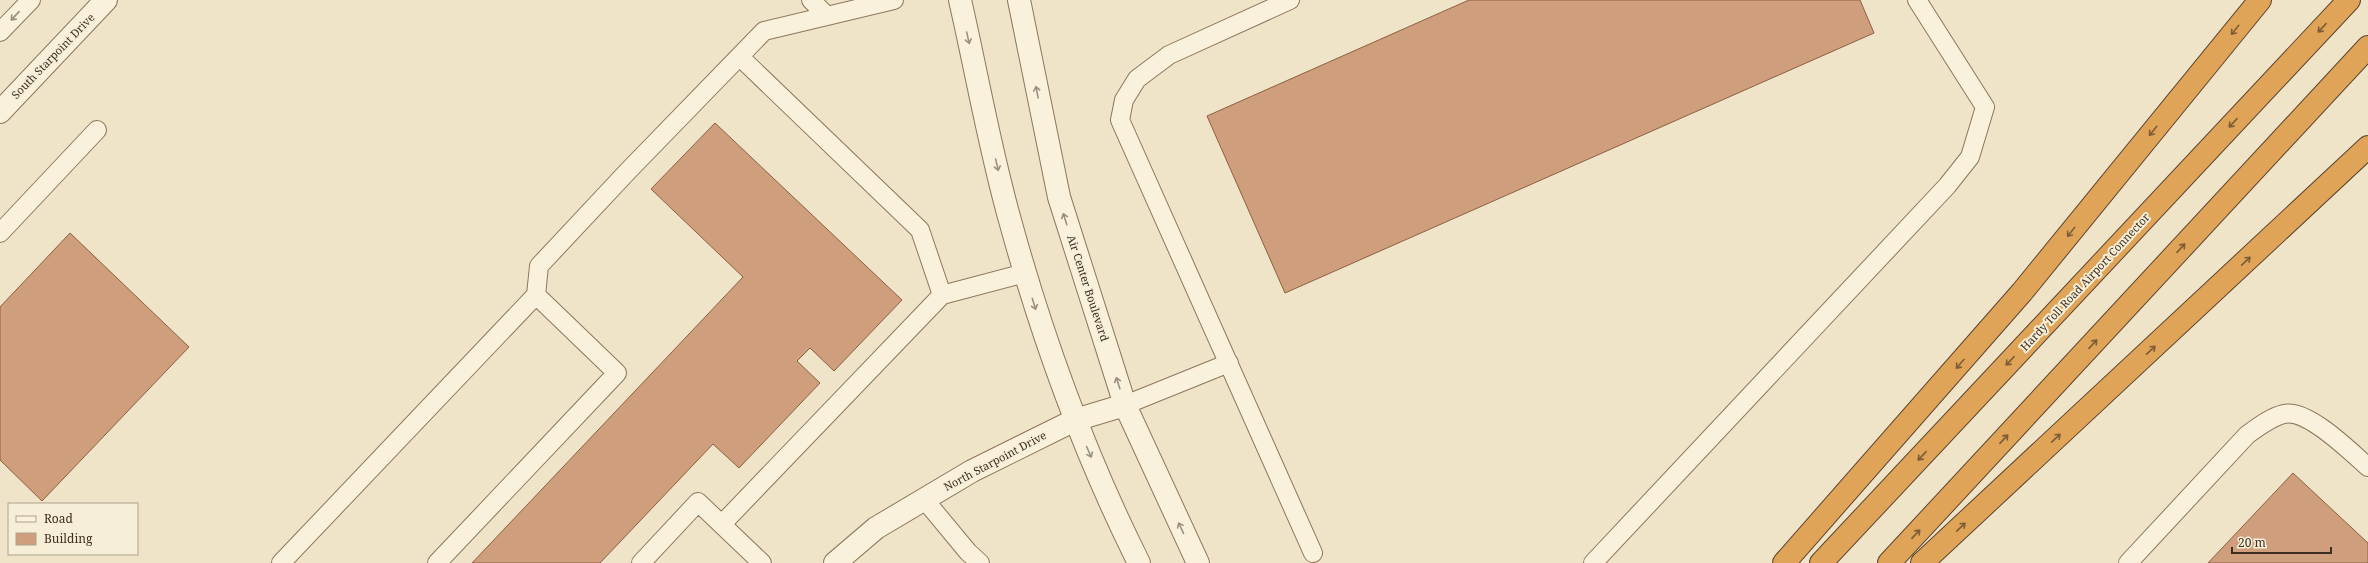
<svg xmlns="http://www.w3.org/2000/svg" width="2368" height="563" viewBox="0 0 2368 563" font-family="'Noto Serif',serif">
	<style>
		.building { fill: #cf9f7d; stroke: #8d5f41 }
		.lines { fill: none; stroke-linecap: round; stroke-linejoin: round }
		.service-casing { stroke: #8d765c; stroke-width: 20 }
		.minor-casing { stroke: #8d765c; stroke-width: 24 }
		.tertiary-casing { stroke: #8d765c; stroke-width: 24 }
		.motorway-casing { stroke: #5b4430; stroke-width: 24 }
		.service { stroke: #faf1dc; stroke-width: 18 }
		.minor { stroke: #faf1dc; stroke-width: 22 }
		.tertiary { stroke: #faf1dc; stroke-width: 22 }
		.motorway { stroke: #e0a458; stroke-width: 22 }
		.oneway { stroke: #9c907e }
		.oneway2 { stroke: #7e5d36 }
		.labels { text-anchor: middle; stroke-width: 4; stroke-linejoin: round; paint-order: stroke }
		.street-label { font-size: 11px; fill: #3d2e20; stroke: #f7eed8 }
	</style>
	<rect width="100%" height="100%" fill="#f0e4c8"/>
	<path class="building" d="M1469,0H1860L1874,33L1285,293L1207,116Z
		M715,123L902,300L834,371L810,348L797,361L820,383L739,468L713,444L600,563H472L743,277L651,189Z
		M70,233L189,347L42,501L0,460V307Z
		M2293,473L2368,543V563H2208Z"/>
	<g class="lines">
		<g class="service-casing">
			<path id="service" d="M811,0L827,16
				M1290,0L1169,55L1137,79L1124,100L1120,120L1313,553
				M0,32L31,0
				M740,57L920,230L942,295
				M0,233L97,130
				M1125,405L1229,363
				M924,499L968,552L980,563
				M722,524L942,295L1025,273
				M281,563L536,295L539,266L628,171L764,31L894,0
				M437,563L617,373L536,295
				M641,563L698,502L762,563
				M1593,563L1947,186L1970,157L1985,107L1917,0
				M2128,563L2247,435C2258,427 2271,417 2284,414C2307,408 2351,452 2368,467"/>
		</g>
		<g class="minor-casing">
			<path id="minor" d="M0,112L106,0
				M835,563L876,528L972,471L1075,420L1125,405"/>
		</g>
		<g class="tertiary-casing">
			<path id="tertiary" d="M960,0C977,74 990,151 1011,224C1043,340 1085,455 1139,563
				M1019,0L1059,197L1125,405L1198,563"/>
		</g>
		<g class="motorway-casing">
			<path id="motorway" d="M1784,563L2022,292L2260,0
				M1821,563L2349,0
				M1889,563L2368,47
				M1922,563L2368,147"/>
		</g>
		<use href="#service" class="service"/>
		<use href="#minor" class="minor"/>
		<use href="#tertiary" class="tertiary"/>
		<use href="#motorway" class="motorway"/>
	</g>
	<defs><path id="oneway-shaft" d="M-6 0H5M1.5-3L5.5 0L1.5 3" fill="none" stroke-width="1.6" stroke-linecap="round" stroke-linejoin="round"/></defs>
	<g class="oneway">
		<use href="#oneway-shaft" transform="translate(15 16) rotate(133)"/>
		<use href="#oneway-shaft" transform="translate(968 38) rotate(77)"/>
		<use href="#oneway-shaft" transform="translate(1037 92) rotate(-101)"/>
		<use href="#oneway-shaft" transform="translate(997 165) rotate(77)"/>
		<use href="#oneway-shaft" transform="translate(1065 219) rotate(-108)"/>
		<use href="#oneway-shaft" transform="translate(1034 304) rotate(73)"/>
		<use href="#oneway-shaft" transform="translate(1118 383) rotate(-108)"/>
		<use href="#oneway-shaft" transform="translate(1089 452) rotate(66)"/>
		<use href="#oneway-shaft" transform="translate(1181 528) rotate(-115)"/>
	</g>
	<g class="oneway2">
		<use href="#oneway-shaft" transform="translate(2322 28) rotate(133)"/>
		<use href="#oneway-shaft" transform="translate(2235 30) rotate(129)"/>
		<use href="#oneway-shaft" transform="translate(2233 123) rotate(133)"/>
		<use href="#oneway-shaft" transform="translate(2153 131) rotate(129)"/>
		<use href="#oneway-shaft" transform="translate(2071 232) rotate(129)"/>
		<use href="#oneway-shaft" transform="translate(2181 248) rotate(-47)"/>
		<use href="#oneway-shaft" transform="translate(2246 261) rotate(-43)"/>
		<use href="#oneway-shaft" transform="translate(2093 344) rotate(-47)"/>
		<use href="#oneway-shaft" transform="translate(2151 350) rotate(-43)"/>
		<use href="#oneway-shaft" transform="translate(2010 361) rotate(133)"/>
		<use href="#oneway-shaft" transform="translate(1960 364) rotate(131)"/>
		<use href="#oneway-shaft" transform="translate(2056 438) rotate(-43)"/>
		<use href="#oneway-shaft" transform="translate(2004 439) rotate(-47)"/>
		<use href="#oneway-shaft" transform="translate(1922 456) rotate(133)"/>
		<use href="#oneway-shaft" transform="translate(1961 527) rotate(-43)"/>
		<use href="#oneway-shaft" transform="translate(1916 534) rotate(-47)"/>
	</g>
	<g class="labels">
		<g class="street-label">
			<text transform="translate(53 56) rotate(-46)" y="4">South Starpoint Drive</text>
			<text transform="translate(2085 282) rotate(-47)" y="4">Hardy Toll Road Airport Connector</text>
			<text transform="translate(1088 288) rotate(72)" y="4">Air Center Boulevard</text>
			<text transform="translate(995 461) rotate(-28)" y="4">North Starpoint Drive</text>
		</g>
	</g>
	<rect x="8" y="503" width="130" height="52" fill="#f7eed8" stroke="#ada18e"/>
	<rect x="16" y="516" width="20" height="6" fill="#faf1dc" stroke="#ada18e"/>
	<text x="44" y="523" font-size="12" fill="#3d2e20">Road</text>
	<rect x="16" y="533" width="20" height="12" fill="#cf9f7d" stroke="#ada18e"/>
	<text x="44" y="543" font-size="12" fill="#3d2e20">Building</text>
	<path d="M2232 547v6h99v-6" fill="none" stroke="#3d2e20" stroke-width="2"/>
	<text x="2238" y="547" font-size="12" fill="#3d2e20" stroke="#f7eed8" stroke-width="3" paint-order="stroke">20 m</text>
</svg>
